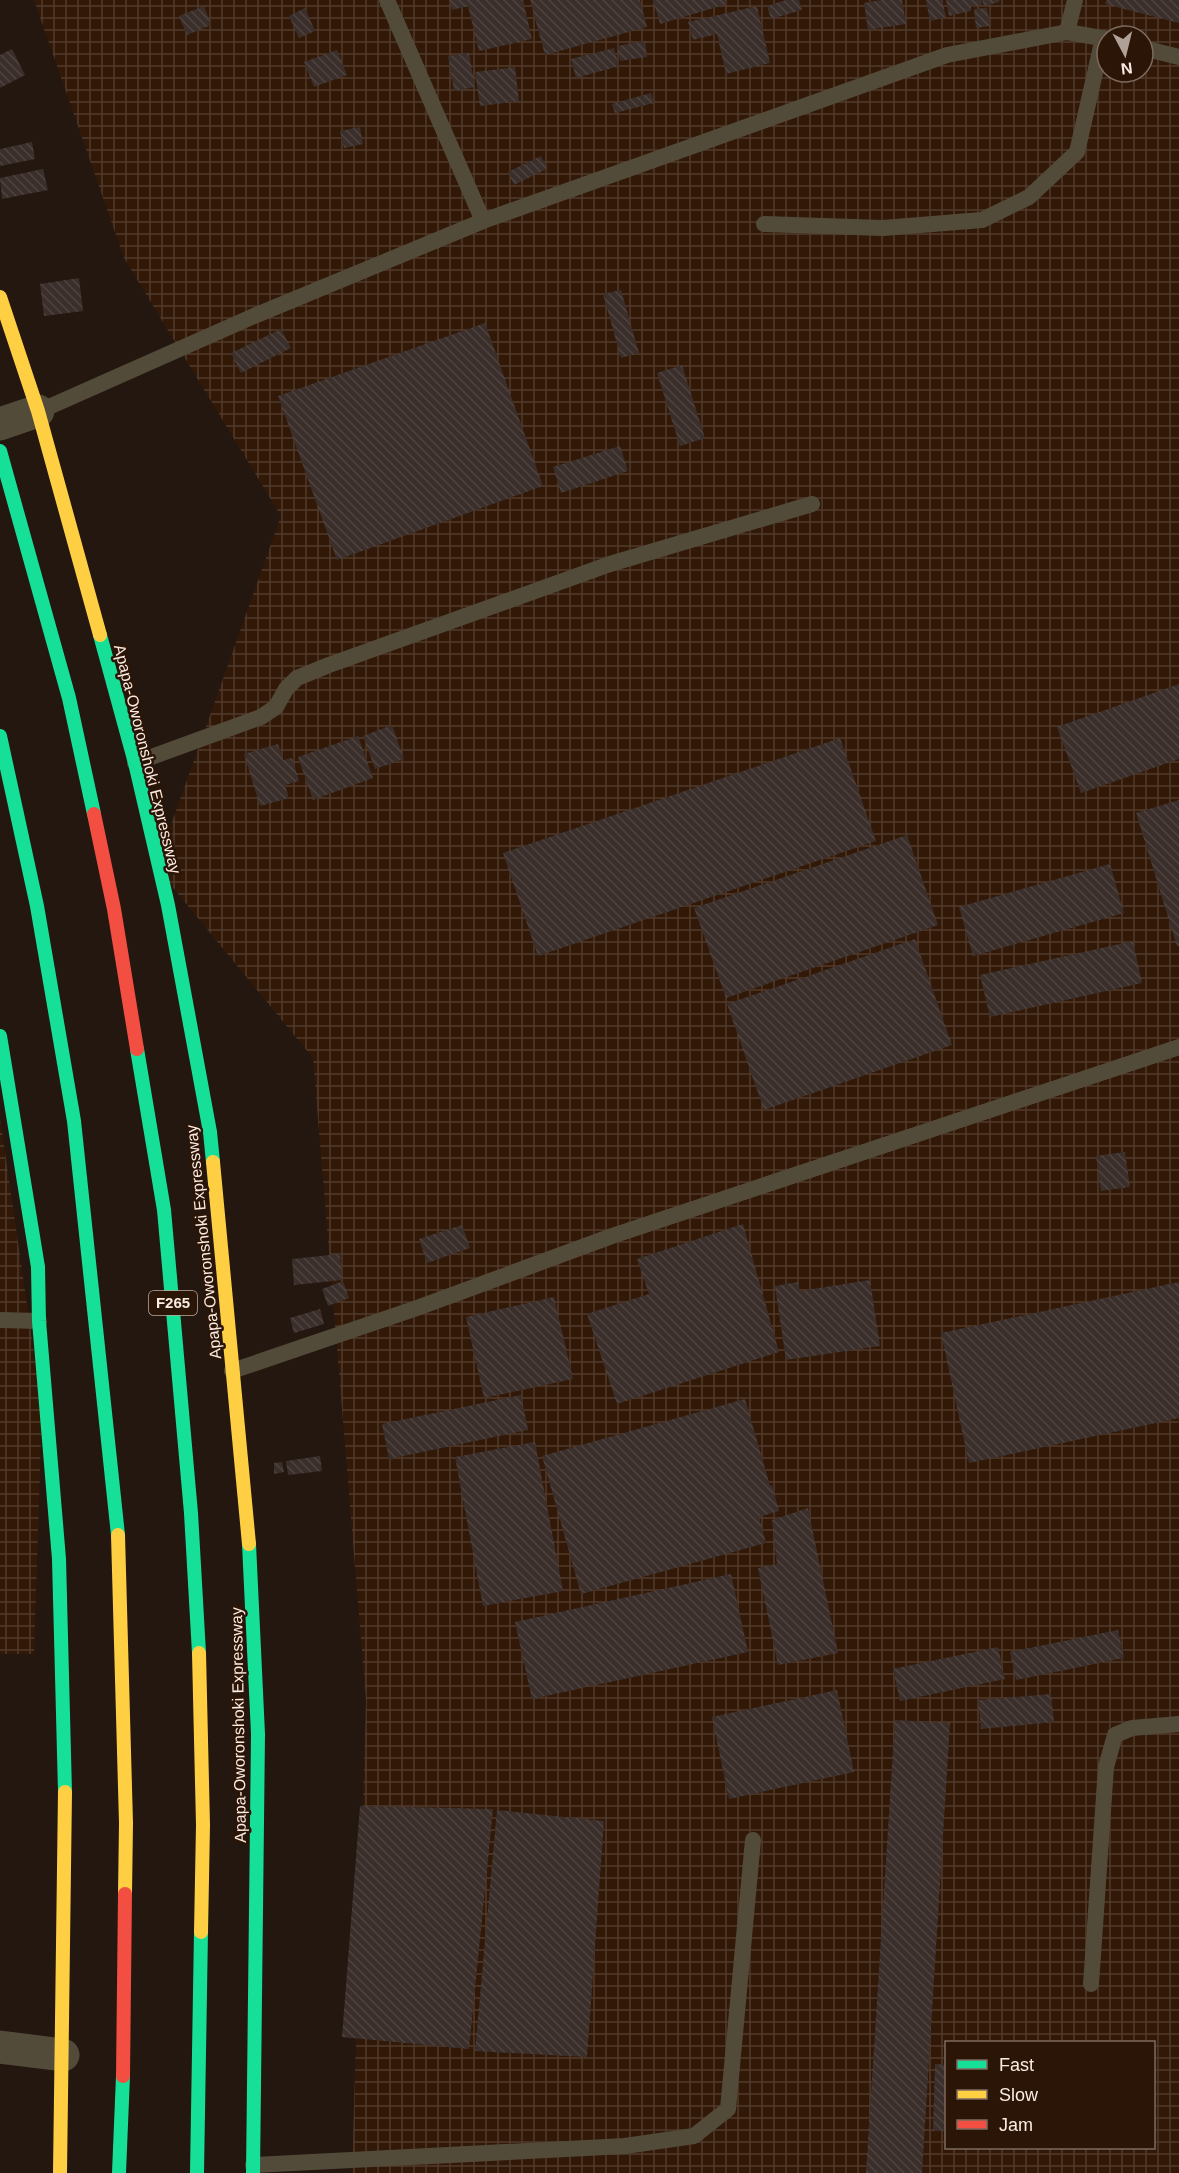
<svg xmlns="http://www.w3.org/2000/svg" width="1179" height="2173" viewBox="0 0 1179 2173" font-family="Helvetica,sans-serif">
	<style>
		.industrial { fill: url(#industrial-grid); fill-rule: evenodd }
		.building { fill: url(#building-back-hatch) }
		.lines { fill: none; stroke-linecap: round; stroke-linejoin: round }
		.lane { stroke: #534b39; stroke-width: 16 }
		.street { stroke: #534b39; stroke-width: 33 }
		.fast { stroke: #16e098; stroke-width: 14 }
		.slow { stroke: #ffcf43; stroke-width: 14 }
		.jam { stroke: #f24e42; stroke-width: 14 }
		.labels { text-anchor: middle; stroke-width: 5; stroke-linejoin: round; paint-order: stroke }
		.shield { fill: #2b1507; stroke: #bdaba0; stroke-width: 1.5 }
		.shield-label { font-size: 15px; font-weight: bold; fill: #fbebe2 }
		.street-label { font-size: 16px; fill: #fbebe2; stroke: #2b1507 }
	</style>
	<defs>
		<pattern id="industrial-grid" width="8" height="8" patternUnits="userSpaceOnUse" patternTransform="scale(1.5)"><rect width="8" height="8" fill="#321807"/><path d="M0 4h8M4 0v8" fill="none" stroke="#513a2b"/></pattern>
		<pattern id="building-back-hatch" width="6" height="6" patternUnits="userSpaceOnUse" patternTransform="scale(1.5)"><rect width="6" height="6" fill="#3a2f2b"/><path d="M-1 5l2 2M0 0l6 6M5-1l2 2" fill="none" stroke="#4e433f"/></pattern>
	</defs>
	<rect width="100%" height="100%" fill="#23170f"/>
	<path class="industrial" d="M34,0H1179V2173H352L366,1700L313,1058L156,867L281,516L124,258ZM1107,36H1143V72H1107ZM946,2042H1154V2148H946Z
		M0,1118L42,1408L34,1654H0Z"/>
	<path class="building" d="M450,0H523L532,39L479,51L468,6L452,10Z
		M530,0H640L647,27L545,55Z
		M653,0H725L727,4L660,24Z
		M786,0H799L802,10L771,19L767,6Z
		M881,0H902L906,24L868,30L864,3Z
		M926,0H942L946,17L930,21Z
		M946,0H981L982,5L971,7V11L949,16Z
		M982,0H999V2L984,6Z
		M1107,0H1179V23L1105,4Z
		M204,6L211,25L187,35L179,16Z
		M757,6L770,63L726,74L717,34L693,40L688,22Z
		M305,8L315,31L299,38L289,16Z
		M987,8L990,26L976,28L974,9Z
		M645,41L647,57L620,61L617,46Z
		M614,48L619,66L576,78L571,59Z
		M12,49L25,75L0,88V55Z
		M337,50L347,75L314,87L304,62Z
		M469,53L475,87L454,91L448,56Z
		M515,67L519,101L480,106L475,72Z
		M651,93L654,103L615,113L612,104Z
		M360,127L363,144L344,148L340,131Z
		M32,142L35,159L0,166V149Z
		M541,156L547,169L514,185L508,172Z
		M43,169L48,190L2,199L0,178Z
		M79,278L83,311L44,316L40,284Z
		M621,290L639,353L621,358L603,294Z
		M485,323L543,486L337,560L278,396Z
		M281,329L291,348L241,373L231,353Z
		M682,365L705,438L680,446L657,373Z
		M620,446L628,471L561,493L553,467Z
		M1179,684V759L1081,793L1057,727Z
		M392,725L404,759L375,769L363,736Z
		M358,736L373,778L313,800L298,757Z
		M840,738L876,841L538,956L503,853Z
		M278,744L283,760L292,758L299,781L285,785L289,798L260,806L244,754Z
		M1179,800V946H1177L1136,813Z
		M907,835L938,925L726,998L694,908Z
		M1110,864L1124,913L973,956L959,907Z
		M915,939L952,1045L764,1110L727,1004Z
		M1133,941L1142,983L990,1017L980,975Z
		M1125,1152L1130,1187L1101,1191L1096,1156Z
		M743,1224L779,1352L617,1404L587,1314L649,1294L637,1259Z
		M462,1225L470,1248L427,1263L419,1239Z
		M340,1254L342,1280L294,1285L292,1259Z
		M870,1280L880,1346L786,1360L775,1286L798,1282L800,1291Z
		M343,1281L349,1298L328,1306L322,1289Z
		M1179,1282V1418L969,1463L941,1333Z
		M554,1297L573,1379L484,1398L466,1317Z
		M320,1309L324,1324L294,1333L290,1318Z
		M521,1395L528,1430L389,1459L382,1424Z
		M745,1399L770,1486L772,1485L779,1511L759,1517L766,1543L581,1594L542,1456Z
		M535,1442L563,1591L483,1606L455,1457Z
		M320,1456L322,1471L288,1475L286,1461Z
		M282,1462L284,1472L274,1474V1463Z
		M808,1508L838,1653L778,1665L758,1568L777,1564L772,1520Z
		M731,1574L748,1652L532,1699L515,1622Z
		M1118,1630L1124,1658L1016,1680L1010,1652Z
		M998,1647L1005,1679L900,1701L893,1669Z
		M837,1690L854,1772L729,1799L712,1717Z
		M1051,1694L1054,1722L981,1729L978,1700Z
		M895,1720L950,1723L922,2173H866Z
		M360,1806L493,1809L469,2049L342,2037Z
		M497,1810L604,1821L587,2057L475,2051Z
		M935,2064L946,2065V2131H933Z"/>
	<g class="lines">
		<path class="lane" d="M387,0L483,221
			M1067,32L1075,0
			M1143,48L1179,57
			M764,224L883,228L982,220L1029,197L1077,152L1103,38
			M33,414L254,316L483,221L947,55L1067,32L1107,39
			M135,763L261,717L276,707L286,689L297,678L329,665L610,564L812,504
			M0,1320L39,1321
			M232,1371L417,1308L612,1236L1179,1047
			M1091,1984L1106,1767L1115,1735L1132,1728L1179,1724
			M253,2165L625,2146L694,2136L728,2109L753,1840"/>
		<path class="street" d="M0,424L38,411
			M0,2047L63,2055"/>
		<path class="fast" d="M0,451L69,698L94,814
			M100,635L135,763L168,905L210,1132L213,1162
			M0,736L37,906L74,1121L118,1535
			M0,1036L38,1267L39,1321L59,1559L65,1792
			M137,1049L164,1210L191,1513L199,1653
			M249,1544L258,1734L253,2173
			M119,2173L123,2076
			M197,2173L201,1932"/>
		<path class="slow" d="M0,297L38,411L100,635
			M213,1162L249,1544
			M118,1535L126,1823L125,1894
			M199,1653L203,1825L201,1932
			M60,2173L65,1792"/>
		<path class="jam" d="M94,814L114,909L137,1049
			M123,2076L125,1894"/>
	</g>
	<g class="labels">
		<rect class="shield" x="149" y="1291" width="48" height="24" rx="4.5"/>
		<g class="shield-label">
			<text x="173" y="1308">F265</text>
		</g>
		<g class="street-label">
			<text transform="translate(148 759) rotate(76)" y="6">Apapa-Oworonshoki Expressway</text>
			<text transform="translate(203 1242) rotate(-96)" y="6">Apapa-Oworonshoki Expressway</text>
			<text transform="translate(238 1725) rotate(-91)" y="6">Apapa-Oworonshoki Expressway</text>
		</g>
	</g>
	<rect x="945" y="2041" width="210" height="108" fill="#2b1507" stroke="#7e6b5f" stroke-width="1.5"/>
	<rect x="957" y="2060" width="30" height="9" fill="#16e098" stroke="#7e6b5f" stroke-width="1.5"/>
	<text x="999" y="2071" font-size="18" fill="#fbebe2">Fast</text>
	<rect x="957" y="2090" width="30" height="9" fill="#ffcf43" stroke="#7e6b5f" stroke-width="1.5"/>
	<text x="999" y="2101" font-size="18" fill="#fbebe2">Slow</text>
	<rect x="957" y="2120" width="30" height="9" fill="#f24e42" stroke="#7e6b5f" stroke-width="1.5"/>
	<text x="999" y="2131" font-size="18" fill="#fbebe2">Jam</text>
	<g transform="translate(1125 54) rotate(173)"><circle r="28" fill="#2b1507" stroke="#7e6b5f" stroke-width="1.5"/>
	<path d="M0-4.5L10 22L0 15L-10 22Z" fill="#afa198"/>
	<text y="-9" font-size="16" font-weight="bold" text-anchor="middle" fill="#fbebe2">N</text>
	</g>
</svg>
